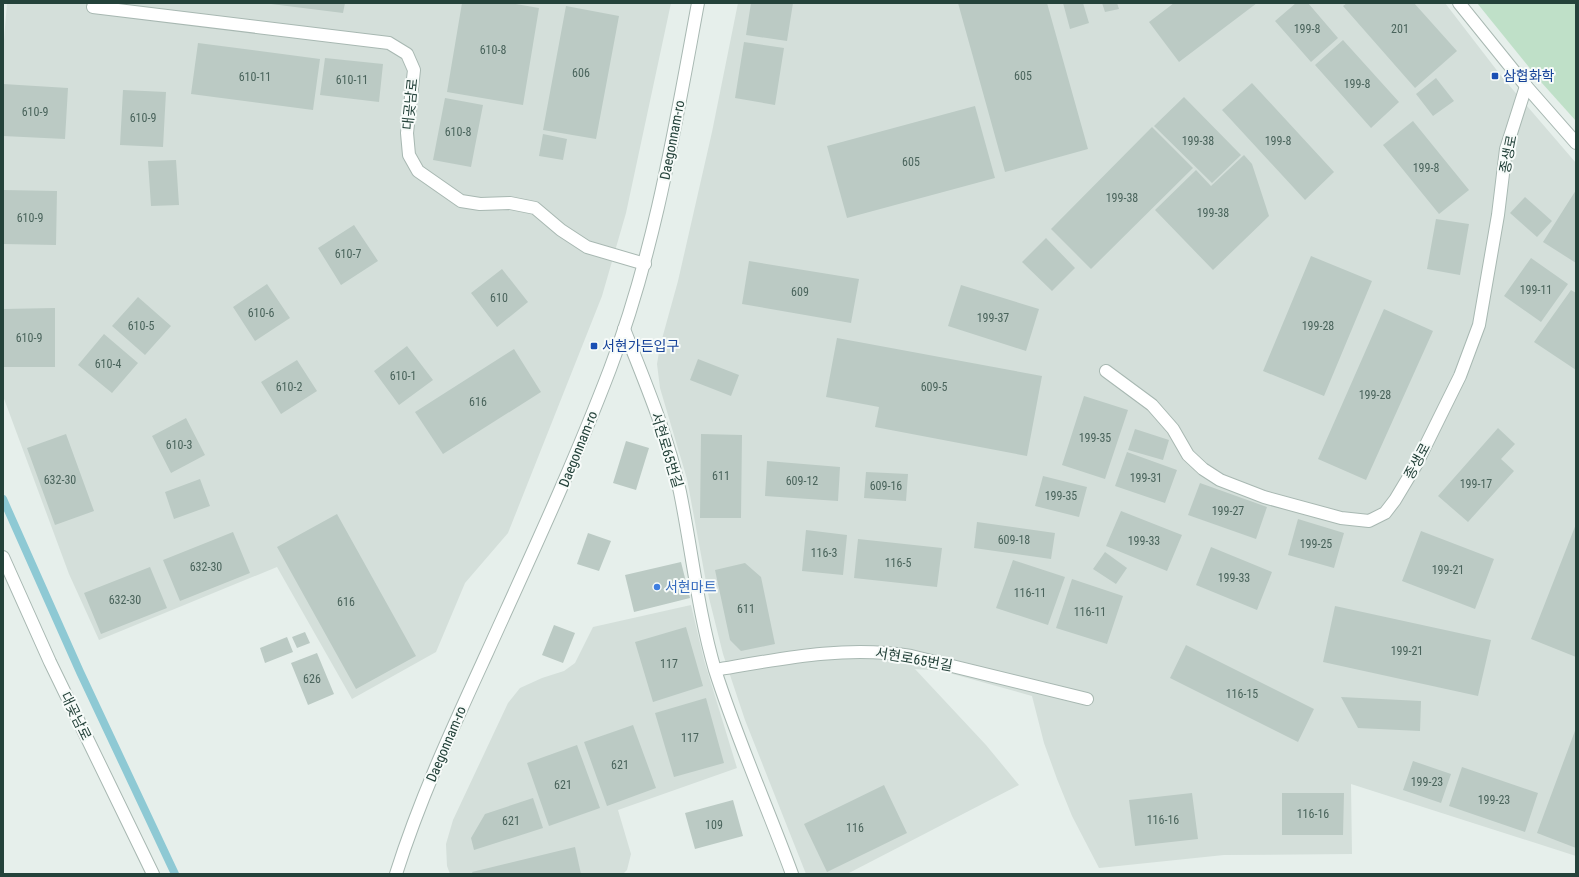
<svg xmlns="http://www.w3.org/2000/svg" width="1579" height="877" viewBox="0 0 1579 877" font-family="'Roboto Condensed','Noto Sans KR',sans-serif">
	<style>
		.built { fill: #d4dfda }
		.green { fill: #bfe0c8 }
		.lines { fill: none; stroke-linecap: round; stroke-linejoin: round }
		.stream { stroke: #8ec9d4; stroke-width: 8 }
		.building { fill: #bbcac4 }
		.service-casing { stroke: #a8b8b2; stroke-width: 14 }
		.minor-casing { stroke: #a8b8b2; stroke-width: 14 }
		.tertiary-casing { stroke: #a8b8b2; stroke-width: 14 }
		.service { stroke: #fff; stroke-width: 12 }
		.minor { stroke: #fff; stroke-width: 12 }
		.tertiary { stroke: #fff; stroke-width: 12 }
		.transit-dot { fill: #1a4fb4; stroke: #f7fbf9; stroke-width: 1.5 }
		.shop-dot { fill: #3f7fe0; stroke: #f7fbf9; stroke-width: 1.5 }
		.labels { text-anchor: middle; stroke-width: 4; stroke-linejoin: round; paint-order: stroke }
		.number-label { font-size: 12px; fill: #4a645c }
		.transit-label { font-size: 14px; fill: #164399; stroke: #f7fbf9; text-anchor: start }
		.street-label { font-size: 14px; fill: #24423a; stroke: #f7fbf9 }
		.shop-label { font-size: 14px; fill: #366cbe; stroke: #f7fbf9; text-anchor: start }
	</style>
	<rect width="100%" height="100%" fill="#e6efeb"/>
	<path class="built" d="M7,3H671L626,213L602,296L508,533L465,583L436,652L352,699L277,567L99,640L69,574L3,396V52Z
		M738,3H1445L1502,77L1576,163V856L1351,784L1352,854L1224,855L1099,868L1072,816L1057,779L1044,743L1032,696L942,671L915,669L986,745L1019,785L847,874H806L745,720L723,654L709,598L687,479L660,388L657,364L660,346L678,281L712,132Z
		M691,605L704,660L737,768L618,810L631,854L627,870L623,874H450L447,866L446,844L453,820L508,703L520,688L542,678L564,671L575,663L593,627Z"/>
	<path class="green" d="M1477,3H1576V121L1541,82Z"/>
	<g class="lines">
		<path class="stream" d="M3,499L80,672L175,874"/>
	</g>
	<path class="building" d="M263,3H345L343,13Z
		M462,3H510L539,8L523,105L447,92Z
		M751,3H793L787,41L746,35Z
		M958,3H1047L1088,149L1005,172Z
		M1063,3H1083L1089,23L1070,29Z
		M1102,3H1117L1119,9L1105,12Z
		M1174,3H1257L1179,62L1149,22Z
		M1296,3H1308L1338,38L1311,62L1275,21Z
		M1347,3H1414L1457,51L1415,88L1343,6Z
		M566,6L619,16L596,139L543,130Z
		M1343,40L1399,102L1371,128L1315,65Z
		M744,42L784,48L775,105L735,98Z
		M198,43L320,59L313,110L191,94Z
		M325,58L383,64L379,102L320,95Z
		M1436,78L1454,101L1433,116L1416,94Z
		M1252,83L1334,172L1305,200L1222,110Z
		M3,84L68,88L65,139L3,136Z
		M123,90L166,92L163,147L120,145Z
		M1184,97L1241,155L1212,183L1154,126Z
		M445,98L483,105L471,167L433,160Z
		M975,106L995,178L847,218L827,146Z
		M1413,121L1469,190L1439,214L1383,145Z
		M1152,127L1193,168L1091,269L1051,229Z
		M543,134L567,139L563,160L539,156Z
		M1244,155L1252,164L1269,216L1213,270L1155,210L1196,170L1211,186Z
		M176,160L179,205L151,206L148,161Z
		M3,190L57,191L56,245L3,244Z
		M1576,190V263L1543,242Z
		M1525,197L1552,221L1537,237L1510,213Z
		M1436,219L1469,224L1460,275L1427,269Z
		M354,225L378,261L341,285L318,248Z
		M1046,238L1075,268L1052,291L1022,262Z
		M1311,256L1372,281L1324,396L1263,371Z
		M1531,258L1568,284L1541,322L1504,296Z
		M749,261L859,279L851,323L742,304Z
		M502,269L528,302L497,327L471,293Z
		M267,284L290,318L255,341L233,307Z
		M961,285L1039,309L1026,351L948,326Z
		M1571,290L1576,293V370L1534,342Z
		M138,297L171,326L145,355L112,326Z
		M55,308V367H3V309Z
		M1384,309L1433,331L1366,480L1318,459Z
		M104,334L138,363L112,393L78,365Z
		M837,338L1042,376L1027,456L875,427L879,407L826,397Z
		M407,346L433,380L399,405L374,371Z
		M514,349L541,392L443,454L415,412Z
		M698,359L739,375L731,396L690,380Z
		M297,360L317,391L281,414L261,382Z
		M1084,396L1128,410L1105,479L1062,465Z
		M186,418L205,455L171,473L152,436Z
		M1498,428L1515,444L1501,459L1514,471L1468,522L1438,496Z
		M1135,429L1169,440L1163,460L1128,450Z
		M66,434L94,511L55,525L27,448Z
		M701,434L742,435L741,518H700Z
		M626,441L649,448L636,490L613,483Z
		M1127,452L1177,470L1165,503L1115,486Z
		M767,461L840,467L838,501L765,496Z
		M866,472L908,474L906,501L864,498Z
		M1043,476L1087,487L1079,517L1035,506Z
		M200,479L210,506L174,519L165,492Z
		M1200,483L1267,507L1256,539L1188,515Z
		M1121,511L1182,535L1167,571L1106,546Z
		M337,514L416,656L356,689L277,547Z
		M1298,519L1344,533L1334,568L1288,555Z
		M977,522L1055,533L1051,559L974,548Z
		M1576,524V657L1531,639Z
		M806,530L847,535L843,575L802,571Z
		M1421,531L1494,559L1475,609L1402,581Z
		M233,532L250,573L180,601L163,560Z
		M588,533L611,541L599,571L577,564Z
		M858,539L942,548L937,587L854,578Z
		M1211,547L1272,572L1257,610L1196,585Z
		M1105,552L1127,568L1116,584L1093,569Z
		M1013,560L1065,577L1048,625L996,608Z
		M681,562L690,598L634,612L625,575Z
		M745,563L761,577L775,644L741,651L730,640L715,570Z
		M150,567L167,608L101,634L84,593Z
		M1072,579L1123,596L1107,644L1056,628Z
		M1335,606L1491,640L1478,696L1323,662Z
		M554,625L575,633L563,663L542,655Z
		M686,627L703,686L653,702L635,642Z
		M305,632L310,643L297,648L292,637Z
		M287,637L293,652L265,663L260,648Z
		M1186,645L1314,709L1298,742L1170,678Z
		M317,653L334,694L308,705L291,663Z
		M1341,697L1421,701L1420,731L1358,728Z
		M706,698L724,763L674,777L655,713Z
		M633,725L656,788L607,806L584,742Z
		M1576,728V848L1537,833Z
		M577,745L600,808L549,826L527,763Z
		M1413,761L1451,774L1441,803L1403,790Z
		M1462,767L1538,793L1525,832L1449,806Z
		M884,785L907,833L827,872L804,824Z
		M1192,793L1198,839L1135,846L1129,800Z
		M1282,793H1344L1343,835H1282Z
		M533,798L543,828L474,850L471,838L485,814Z
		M733,800L743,836L695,849L685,813Z
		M575,847L581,874H473L472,872Z"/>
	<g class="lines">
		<g class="service-casing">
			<path id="service" d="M93,7L389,43L407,54L414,70L407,133L409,155L418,171L461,201L480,204L510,203L535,208L561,230L587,247L645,264
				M624,329C645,382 668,436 680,492C692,551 698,612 715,670C737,739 767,806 792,874
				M1106,371L1152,405L1173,429L1188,455L1203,469L1220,480L1264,497L1341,518L1369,521L1385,513L1395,500L1416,465L1460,376L1479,325L1498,215L1506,149L1526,86
				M3,557L50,662L153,874
				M715,670C780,659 845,645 911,656L1087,699"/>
		</g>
		<g class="minor-casing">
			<path id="minor" d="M1459,3L1526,86L1576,143"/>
		</g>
		<g class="tertiary-casing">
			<path id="tertiary" d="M396,874C420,798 453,727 486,655C529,560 573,466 610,369C655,251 675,127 698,3"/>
		</g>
		<use href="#service" class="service"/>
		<use href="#minor" class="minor"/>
		<use href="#tertiary" class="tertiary"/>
	</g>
	<g class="transit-dot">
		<rect x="1491" y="72" width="8" height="8" rx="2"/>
		<rect x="590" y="342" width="8" height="8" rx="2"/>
	</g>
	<circle class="shop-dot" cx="657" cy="587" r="4"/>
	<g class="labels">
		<g class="number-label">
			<text x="1307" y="33">199-8</text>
			<text x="1400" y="33">201</text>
			<text x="493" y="54">610-8</text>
			<text x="581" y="77">606</text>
			<text x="1023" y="80">605</text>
			<text x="255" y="81">610-11</text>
			<text x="352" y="84">610-11</text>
			<text x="1357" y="88">199-8</text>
			<text x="35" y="116">610-9</text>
			<text x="143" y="122">610-9</text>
			<text x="458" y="136">610-8</text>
			<text x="1198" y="145">199-38</text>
			<text x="1278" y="145">199-8</text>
			<text x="911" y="166">605</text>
			<text x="1426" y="172">199-8</text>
			<text x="1122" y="202">199-38</text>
			<text x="1213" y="217">199-38</text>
			<text x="30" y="222">610-9</text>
			<text x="348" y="258">610-7</text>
			<text x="1536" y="294">199-11</text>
			<text x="800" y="296">609</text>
			<text x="499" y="302">610</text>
			<text x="261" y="317">610-6</text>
			<text x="993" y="322">199-37</text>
			<text x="141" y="330">610-5</text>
			<text x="1318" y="330">199-28</text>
			<text x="29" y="342">610-9</text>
			<text x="108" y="368">610-4</text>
			<text x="403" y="380">610-1</text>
			<text x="289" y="391">610-2</text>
			<text x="934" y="391">609-5</text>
			<text x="1375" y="399">199-28</text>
			<text x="478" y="406">616</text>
			<text x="1095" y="442">199-35</text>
			<text x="179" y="449">610-3</text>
			<text x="721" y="480">611</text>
			<text x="1146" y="482">199-31</text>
			<text x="60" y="484">632-30</text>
			<text x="802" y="485">609-12</text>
			<text x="1476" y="488">199-17</text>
			<text x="886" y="490">609-16</text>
			<text x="1061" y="500">199-35</text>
			<text x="1228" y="515">199-27</text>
			<text x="1014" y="544">609-18</text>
			<text x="1144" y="545">199-33</text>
			<text x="1316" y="548">199-25</text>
			<text x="824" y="557">116-3</text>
			<text x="898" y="567">116-5</text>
			<text x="206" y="571">632-30</text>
			<text x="1448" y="574">199-21</text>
			<text x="1234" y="582">199-33</text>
			<text x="1030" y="597">116-11</text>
			<text x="125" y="604">632-30</text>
			<text x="346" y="606">616</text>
			<text x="746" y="613">611</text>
			<text x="1090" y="616">116-11</text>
			<text x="1407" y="655">199-21</text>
			<text x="669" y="668">117</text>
			<text x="312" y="683">626</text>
			<text x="1242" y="698">116-15</text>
			<text x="690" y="742">117</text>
			<text x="620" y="769">621</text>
			<text x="1427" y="786">199-23</text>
			<text x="563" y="789">621</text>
			<text x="1494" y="804">199-23</text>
			<text x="1313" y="818">116-16</text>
			<text x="1163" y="824">116-16</text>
			<text x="511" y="825">621</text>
			<text x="714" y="829">109</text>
			<text x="855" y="832">116</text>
		</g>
		<g class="transit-label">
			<text x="1503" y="81">삼협화학</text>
			<text x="602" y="351">서현가든입구</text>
		</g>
		<g class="street-label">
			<text transform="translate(410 104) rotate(-84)" y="5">대곶남로</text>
			<text transform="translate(672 140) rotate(-79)" y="5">Daegonnam-ro</text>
			<text transform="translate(1508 154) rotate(-79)" y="5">종생로</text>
			<text transform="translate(578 449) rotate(-68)" y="5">Daegonnam-ro</text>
			<text transform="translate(667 450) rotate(73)" y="5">서현로65번길</text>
			<text transform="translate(1417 461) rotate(-62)" y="5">종생로</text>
			<text transform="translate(914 659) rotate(10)" y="5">서현로65번길</text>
			<text transform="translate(76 716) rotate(64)" y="5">대곶남로</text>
			<text transform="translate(446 744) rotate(-67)" y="5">Daegonnam-ro</text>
		</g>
		<g class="shop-label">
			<text x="665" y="592">서현마트</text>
		</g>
	</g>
	<rect width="1579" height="877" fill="none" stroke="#24423a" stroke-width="8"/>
</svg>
